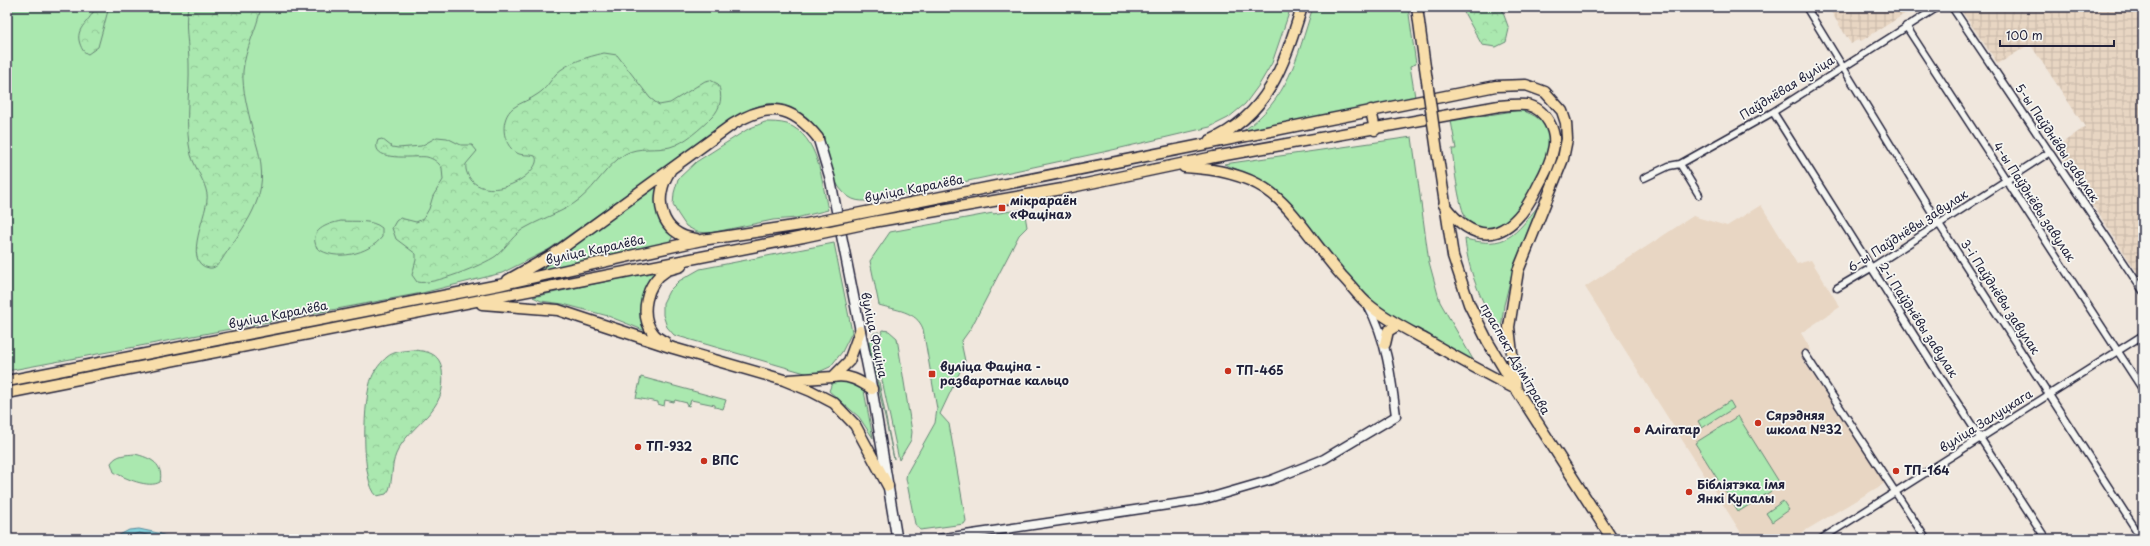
<svg xmlns="http://www.w3.org/2000/svg" width="2150" height="546" viewBox="0 0 2150 546" font-family="'Playpen Sans',sans-serif">
	<style>
		.built { fill: #e8d6c3 }
		.industrial { fill: url(#industrial-grid) }
		.grass { fill: #aae8af; stroke: #668575 }
		.forest { fill: url(#forest-crowns); stroke: #668575 }
		.water { fill: #83d3dc; stroke: #5c8c9c }
		.lines { fill: none; stroke-linecap: round; stroke-linejoin: round }
		.shore { stroke: #49697b; stroke-width: 1 }
		.minor-casing { stroke: #22223b; stroke-width: 9 }
		.tertiary-casing { stroke: #22223b; stroke-width: 11 }
		.secondary-casing { stroke: #22223b; stroke-width: 12 }
		.primary-casing { stroke: #22223b; stroke-width: 13 }
		.minor { stroke: #f6f6f2; stroke-width: 6 }
		.tertiary { stroke: #f6f6f2; stroke-width: 8 }
		.secondary { stroke: #f6f6f2; stroke-width: 9 }
		.primary { stroke: #f8deab; stroke-width: 10 }
		.primary-bridge-casing { stroke: #22223b; stroke-width: 13; stroke-linecap: butt }
		.primary-bridge { stroke: #f8deab; stroke-width: 10 }
		.poi-dot { fill: #c8321e; stroke: #f6f6f2; stroke-width: 1.5 }
		.labels { text-anchor: middle; stroke-width: 3.5; stroke-linejoin: round; paint-order: stroke }
		.street-label { font-size: 12px; fill: #22223b; stroke: #f6f6f2 }
		.poi-label { font-size: 12px; font-weight: bold; fill: #22223b; stroke: #f6f6f2; text-anchor: start }
	</style>
	<defs>
		<pattern id="industrial-grid" width="8" height="8" patternUnits="userSpaceOnUse"><rect width="8" height="8" fill="#e8d6c3"/><path d="M0 4h8M4 0v8" fill="none" stroke="#c7b7a8"/></pattern>
		<pattern id="forest-crowns" width="20" height="18" patternUnits="userSpaceOnUse"><rect width="20" height="18" fill="#aae8af"/><path d="M2 6a3 3 0 1 1 6 0M12 15a3 3 0 1 1 6 0" fill="none" stroke="#92c797"/></pattern>
	</defs>
	<rect width="100%" height="100%" fill="#f0e7dd"/>
	<filter id="ink" filterUnits="userSpaceOnUse"><feTurbulence type="fractalNoise" baseFrequency=".025" numOctaves="2"/><feDisplacementMap in="SourceGraphic" scale="8" xChannelSelector="R" yChannelSelector="G"/><feConvolveMatrix kernelMatrix="1 2 1 2 8 2 1 2 1" color-interpolation-filters="sRGB"/></filter>
	<g filter="url(#ink)">
		<path class="built" d="M1761,205L1797,264L1811,260L1840,307L1801,333L1811,350L1801,357L1885,483L1791,539H1745L1585,287L1693,216L1727,226Z"/>
		<path class="industrial" d="M1828,7H1916L1861,41L1859,39L1851,44Z
			M1959,7H2143V281L2055,148L2085,127L2030,44L1998,64Z"/>
		<path class="grass" d="M7,7H1291L1272,63L1259,85L1245,104L1228,118L1210,127L1108,151L884,199C873,200 859,204 849,197C818,176 841,131 792,108C769,97 750,108 730,121L548,250L502,273L422,293L7,371Z
			M1313,7H1408L1416,64L1410,66L1415,97L1242,132C1289,98 1296,60 1313,7Z
			M1520,110C1527,112 1534,115 1539,119C1566,140 1537,184 1523,203C1518,209 1513,221 1507,225C1497,231 1477,231 1469,223C1459,213 1454,165 1452,149H1456L1451,121Z
			M765,122C771,122 780,122 787,124C820,137 821,180 828,210L796,218L773,220L710,233L697,232L686,226L678,214L673,205L674,193L678,179L696,162L748,129Z
			M1412,137L1429,262L1440,302L1475,363L1398,321L1369,300L1270,187L1243,172L1224,164Z
			M658,185L663,223L673,236L669,243L535,272Z
			M1539,205L1513,269L1504,305L1500,337C1485,306 1468,275 1465,239C1507,249 1514,236 1539,205Z
			M1024,209L1027,227L1019,235L971,328L961,342L965,361L940,414L949,424L966,521L964,524L920,530L915,524L906,478L907,473L935,423L937,409L923,329C917,311 895,310 879,305L870,261L890,232L993,213V214Z
			M834,243L852,332L842,352L830,367L812,375L674,335L667,327L663,315V303L669,291L679,281L700,269Z
			M655,271C641,295 635,305 648,332L608,316L563,304L541,301L533,297Z
			M883,330L889,331L897,338L912,432L911,440L899,460L875,347Z
			M879,332L872,346L894,459L870,348L869,342L874,333Z
			M641,377L726,400L723,409L715,407V405L691,400L689,406L686,405L687,403L675,400L674,402L665,400L664,406L658,404V402L636,398Z
			M844,381L857,384L864,391L873,438L859,417L829,391L832,383Z
			M1730,401L1734,408L1702,428L1698,421Z
			M1738,416L1781,485L1738,512L1695,443Z
			M135,454C151,458 164,464 160,482C149,489 124,478 114,472L111,463C117,454 126,455 135,454Z
			M1783,501L1789,510L1772,522L1766,513Z"/>
		<path class="forest" d="M95,7H109L98,47L88,54C83,52 82,49 80,44C74,27 91,22 95,7Z
			M188,7H261C257,29 245,49 243,71C242,90 248,110 252,128C255,141 260,153 261,166C266,204 239,232 221,261C218,265 214,269 209,268C180,263 210,210 207,194C205,181 195,168 191,155C184,126 190,94 189,64C189,46 184,25 188,7Z
			M1461,7H1501L1509,29L1506,42L1496,47L1482,45Z
			M604,53L617,55L650,98L659,105L670,103L705,81L710,80L718,84C723,96 721,108 712,117C701,128 685,143 670,147C656,151 639,146 625,154C607,165 597,185 580,199C564,212 545,217 527,227C514,233 507,247 496,256C483,265 432,286 417,282L412,275L416,260V254L396,239L392,228L396,221L400,218L416,222L423,219L429,209L433,196L443,180L442,168C438,162 434,159 427,157C417,155 368,164 378,140L382,139L392,147L398,148L421,146L437,137L447,138L461,145H472L477,151L466,164C465,171 468,176 472,181C496,204 545,169 535,156C529,154 522,156 517,153C501,144 500,118 513,108C521,102 530,100 538,94C546,89 550,81 556,74C568,62 588,57 604,53Z
			M341,221C354,222 372,219 382,228V237C369,254 335,262 317,248C308,230 327,224 341,221Z
			M413,350C427,351 440,353 442,370C449,413 410,422 396,454C391,466 393,479 389,490L386,494L377,496C360,482 363,397 372,377C375,370 381,362 387,357C394,351 404,351 413,350Z"/>
		<path class="water" d="M139,529L158,533L173,539H112L129,530Z"/>
		<g class="lines">
			<path class="shore" d="M120,539L139,533L162,539"/>
			<g class="minor-casing">
				<path id="minor" d="M1806,7L1939,224L2142,539
					M1952,7L2143,291
					M1906,26L2143,390
					M1773,112L1938,373L2046,539
					M1680,164L1699,195
					M1644,178L1669,166L1680,164L1773,112L1938,7
					M1837,288L1871,268L2050,152
					M1805,354L1926,539
					M1821,539L2143,335"/>
			</g>
			<g class="tertiary-casing">
				<path id="tertiary" d="M938,539L1202,500L1271,480L1324,459L1396,416C1391,377 1387,340 1368,305"/>
			</g>
			<g class="secondary-casing">
				<path id="secondary" d="M818,138L830,178L872,389L897,539"/>
			</g>
			<g class="primary-casing">
				<path id="primary" d="M1417,7L1425,67
					M1371,110L1375,130
					M1209,141C1269,115 1284,64 1302,7
					M1437,151L1453,256L1469,304L1488,342L1516,389L1612,539
					M1184,167C1281,172 1286,211 1342,276C1351,285 1359,297 1369,305C1387,320 1408,330 1428,341C1457,358 1486,374 1516,389
					M670,171C652,198 660,235 696,239
					M871,211L1496,86L1526,85L1545,92L1562,111L1566,123L1567,139L1563,159L1518,271L1509,327L1516,389
					M873,222L1062,189L1214,157L1499,106C1508,105 1518,104 1527,105C1546,109 1558,132 1553,150C1551,162 1545,173 1539,184C1516,232 1483,256 1444,205
					M508,280L554,254L733,124C768,103 791,104 818,138
					M482,304L558,310L673,348L784,380L811,391L834,403L855,425L888,486
					M665,342C661,340 656,337 653,333C639,315 646,283 666,271C670,269 676,268 681,266
					M1385,344L1388,331L1398,325
					M833,377C848,374 860,381 872,389
					M789,380L833,377L849,361L860,331
					M7,381L499,285L702,240L801,225
					M7,393L803,237"/>
			</g>
			<use href="#minor" class="minor"/>
			<use href="#tertiary" class="tertiary"/>
			<use href="#secondary" class="secondary"/>
			<use href="#primary" class="primary"/>
			<g class="primary-bridge-casing">
				<path id="primary-bridge" d="M1425,67L1437,151
					M801,225L871,211
					M803,237L873,222"/>
			</g>
			<use href="#primary-bridge" class="primary-bridge"/>
		</g>
	</g>
	<g class="poi-dot">
		<rect x="998" y="204" width="8" height="8" rx="2"/>
		<circle cx="1228" cy="371" r="4"/>
		<rect x="928" y="370" width="8" height="8" rx="2"/>
		<circle cx="1758" cy="423" r="4"/>
		<circle cx="1637" cy="430" r="4"/>
		<circle cx="638" cy="447" r="4"/>
		<circle cx="704" cy="461" r="4"/>
		<circle cx="1896" cy="471" r="4"/>
		<circle cx="1689" cy="492" r="4"/>
	</g>
	<g class="labels">
		<g class="street-label">
			<text transform="translate(1787 88) rotate(-32)" y="4">Паўднёвая вуліца</text>
			<text transform="translate(2057 143) rotate(56)" y="4">5-ы Паўднёвы завулак</text>
			<text transform="translate(914 189) rotate(-11)" y="4">вуліца Каралёва</text>
			<text transform="translate(2034 202) rotate(57)" y="4">4-ы Паўднёвы завулак</text>
			<text transform="translate(1908 231) rotate(-33)" y="4">6-ы Паўднёвы завулак</text>
			<text transform="translate(595 250) rotate(-12)" y="4">вуліца Каралёва</text>
			<text transform="translate(2000 297) rotate(57)" y="4">3-і Паўднёвы завулак</text>
			<text transform="translate(278 315) rotate(-11)" y="4">вуліца Каралёва</text>
			<text transform="translate(1918 320) rotate(57)" y="4">2-і Паўднёвы завулак</text>
			<text transform="translate(874 335) rotate(78)" y="4">вуліца Фаціна</text>
			<text transform="translate(1515 359) rotate(60)" y="4">праспект Дзімітрава</text>
			<text transform="translate(1986 421) rotate(-32)" y="4">вуліца Залуцкага</text>
		</g>
		<g class="poi-label">
			<text x="1010" y="205">мікрараён<tspan x="1010" dy="14">«Фаціна»</tspan></text>
			<text x="940" y="371">вуліца Фаціна -<tspan x="940" dy="14">разваротнае кальцо</tspan></text>
			<text x="1236" y="375">ТП-465</text>
			<text x="1766" y="420">Сярэдняя<tspan x="1766" dy="14">школа №32</tspan></text>
			<text x="1645" y="434">Алігатар</text>
			<text x="646" y="451">ТП-932</text>
			<text x="712" y="465">ВПС</text>
			<text x="1904" y="475">ТП-164</text>
			<text x="1697" y="489">Бібліятэка імя<tspan x="1697" dy="14">Янкі Купалы</tspan></text>
		</g>
	</g>
	<rect width="2150" height="546" fill="none" stroke="#f6f6f2" stroke-width="24"/>
	<rect x="12" y="12" width="2126" height="522" fill="none" stroke="#22223b" stroke-width="1.5" filter="url(#ink)"/>
	<path d="M2000 40v6h114v-6" fill="none" stroke="#22223b" stroke-width="2"/>
	<text x="2006" y="40" font-size="12" fill="#22223b" stroke="#f6f6f2" stroke-width="3" paint-order="stroke">100 m</text>
</svg>
